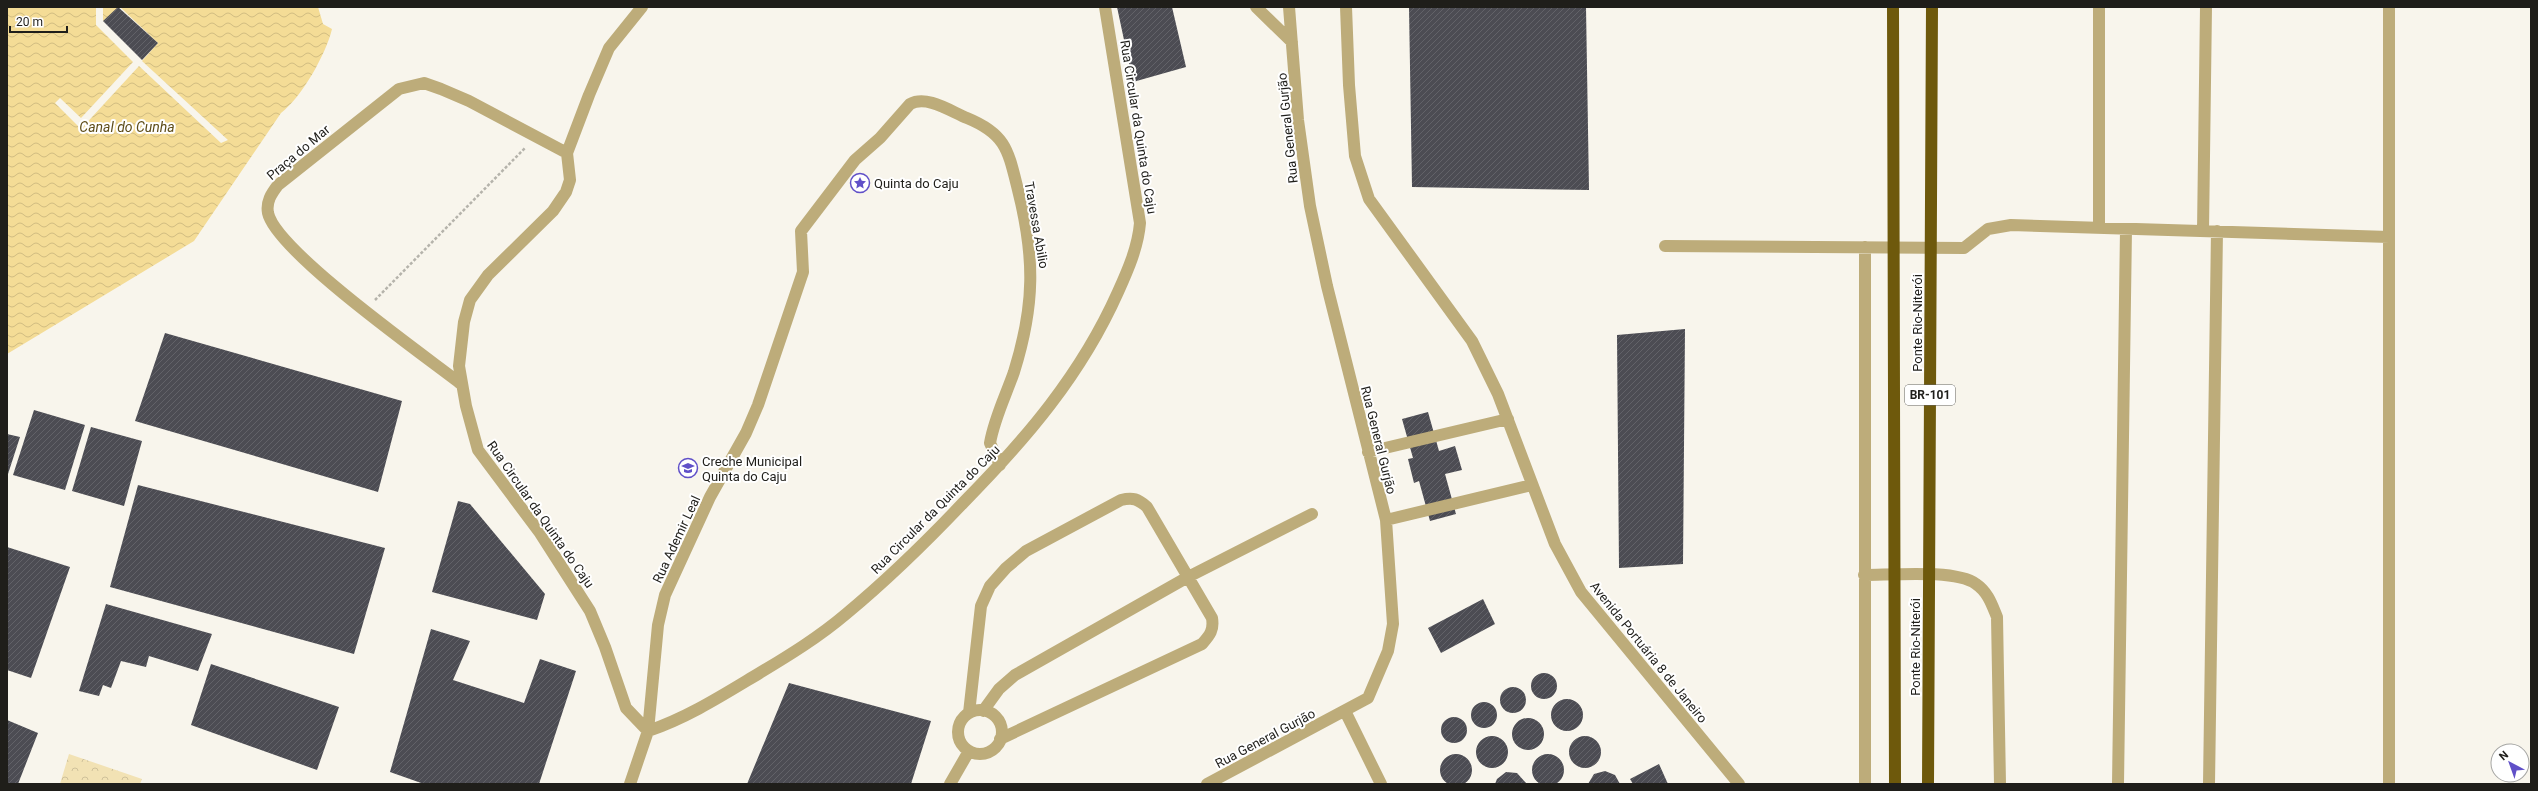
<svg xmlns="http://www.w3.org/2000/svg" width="2538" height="791" viewBox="0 0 2538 791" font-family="Roboto,sans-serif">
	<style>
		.forest { fill: url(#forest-crowns) }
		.water { fill: url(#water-waves) }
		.pier { fill: #f8f5ec }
		.building { fill: url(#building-hatch) }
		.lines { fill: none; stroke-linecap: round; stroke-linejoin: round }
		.path { stroke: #b5b3ab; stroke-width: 2.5; stroke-dasharray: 3 2; stroke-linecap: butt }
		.minor { stroke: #bdac7a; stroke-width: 12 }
		.highway { stroke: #6e590c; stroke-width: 12 }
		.labels { text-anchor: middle; stroke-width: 4; stroke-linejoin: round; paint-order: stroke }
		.shield { fill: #fff; stroke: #62625f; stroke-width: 1 }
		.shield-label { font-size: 12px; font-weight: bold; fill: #1f1e1a }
		.street-label { font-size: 13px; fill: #1f1e1a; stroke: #fff }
		.poi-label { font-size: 13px; fill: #1f1e1a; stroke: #fff; text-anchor: start }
		.water-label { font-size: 14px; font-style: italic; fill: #5d4c17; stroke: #fff }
	</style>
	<defs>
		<pattern id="forest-crowns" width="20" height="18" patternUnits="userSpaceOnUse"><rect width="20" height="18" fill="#f2e2b4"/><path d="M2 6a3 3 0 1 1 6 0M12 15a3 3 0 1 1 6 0" fill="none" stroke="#cfc19a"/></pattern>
		<pattern id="water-waves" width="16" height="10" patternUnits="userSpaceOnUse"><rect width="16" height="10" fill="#f4dc96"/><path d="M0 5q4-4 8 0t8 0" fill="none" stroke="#d1bc81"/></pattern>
		<pattern id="building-hatch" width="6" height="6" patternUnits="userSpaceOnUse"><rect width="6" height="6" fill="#4c4c53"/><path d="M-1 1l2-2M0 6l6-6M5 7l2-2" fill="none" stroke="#626268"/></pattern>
	</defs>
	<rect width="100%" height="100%" fill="#f8f5ec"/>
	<path class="forest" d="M69 754 142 779 140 784H60Z"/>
	<path class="water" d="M7 7H318L323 24 332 29C326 54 302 97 281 113L194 241 7 354Z"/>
	<path class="pier" d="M96 7H103V21L120 7 158 43 142 61 228 140 221 143 139 66 81 129 55 103 60 98 81 118 133 62 96 25Z"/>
	<path class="building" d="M118 7 158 43 142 60 103 21Z
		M1117 7H1172L1186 67 1133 82Z
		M1409 7H1586L1589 190 1412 187Z
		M1685 329 1683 564 1619 568 1617 335Z
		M165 333 402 401 378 492 135 421Z
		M34 410 85 425 65 490 13 475Z
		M1428 412 1439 451 1455 446 1462 470 1445 474 1456 514 1430 521 1419 481 1414 483 1408 459 1413 458 1402 419Z
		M91 427 142 441 124 506 72 491Z
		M7 434 20 437 8 474H7Z
		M138 485 385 548 354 654 110 587Z
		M458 501 470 504 545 594 537 620 432 592Z
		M7 547 70 567 31 678 7 670Z
		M1483 599 1495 624 1441 653 1428 628Z
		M106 604 212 634 198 671 149 656 146 667 121 661 111 688 103 685 99 696 79 691Z
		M431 629 470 641 453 680 524 703 540 659 576 671 539 784H424L390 772Z
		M211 664 339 707 317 770 191 725Z
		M1531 686a13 13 0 1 1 26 0a13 13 0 1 1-26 0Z
		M789 683 931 721 911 784H747Z
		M1500 700a13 13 0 1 1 26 0a13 13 0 1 1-26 0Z
		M1551 715a16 16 0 1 1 32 0a16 16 0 1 1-32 0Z
		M1471 715a13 13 0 1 1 26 0a13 13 0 1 1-26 0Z
		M1441 730a13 13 0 1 1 26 0a13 13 0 1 1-26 0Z
		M1512 734a16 16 0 1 1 32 0a16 16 0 1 1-32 0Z
		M7 720 38 733 18 784H7Z
		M1476 752a16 16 0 1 1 32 0a16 16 0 1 1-32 0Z
		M1569 752a16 16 0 1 1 32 0a16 16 0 1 1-32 0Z
		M1440 770a16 16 0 1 1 32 0a16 16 0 1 1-32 0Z
		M1532 770a16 16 0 1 1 32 0a16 16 0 1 1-32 0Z
		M1659 764 1668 784H1633L1630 779Z
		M1605 771 1615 775 1620 784H1588L1594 774Z
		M1506 772 1517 773 1527 784H1495L1497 779Z"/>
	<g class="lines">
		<path class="path" d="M375 300 525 148"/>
		<path class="minor" d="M642 7 609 48 589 95 567 153 570 180 566 192 553 211 488 275 470 300 464 322 459 366 466 406 478 450 540 533 590 611 605 647 626 708 648 731C687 718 723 695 758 674 788 656 819 637 846 614 887 580 926 542 963 503 1026 439 1081 375 1118 292 1128 270 1138 247 1140 223L1105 7
			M1256 7 1292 42
			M1346 7 1349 85 1355 156 1369 199 1472 341 1498 394 1555 544 1581 592 1739 784
			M2389 7V784
			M2099 228V7
			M2203 231 2206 7
			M1665 246 1964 248 1988 229 2011 225 2389 237
			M461 384C425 356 276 251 268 213 266 202 271 194 278 185L399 89 424 83 441 89 469 101 567 153
			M1368 452 1508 419
			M1386 520 1532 485
			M1864 575C1891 575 1956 569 1976 584 1988 592 1992 605 1997 617L2000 784
			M958 732a22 22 0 1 1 44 0a22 22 0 1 1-44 0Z
			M983 711 999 689 1015 675 1188 577 1312 514
			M1345 711 1381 784
			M969 713 981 606 990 586 1006 568 1026 551 1121 500C1133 497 1138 499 1147 507L1212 618C1214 630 1210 635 1202 644L1000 739
			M630 784 648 731 658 625 665 595 710 497 746 433 758 405 803 272 801 231 855 160 880 138 910 104C927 95 950 111 967 118 1006 134 1008 150 1018 190 1035 257 1035 305 1014 372 1006 395 994 419 990 443L1000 465
			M950 784 969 751
			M1207 784 1368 698 1388 651 1393 624 1386 520 1327 286 1310 206 1298 120 1289 7
			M1865 784V247
			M2118 784 2126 229
			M2209 784 2217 231"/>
		<path class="highway" d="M1893 7 1895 784
			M1928 784 1932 7"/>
	</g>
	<defs>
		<g id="sight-ring" transform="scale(1)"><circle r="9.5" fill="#fff" stroke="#6050c8" stroke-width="1.5"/><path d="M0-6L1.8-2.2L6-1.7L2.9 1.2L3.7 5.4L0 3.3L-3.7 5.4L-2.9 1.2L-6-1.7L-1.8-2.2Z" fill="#6050c8"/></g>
		<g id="school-ring" transform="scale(1)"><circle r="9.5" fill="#fff" stroke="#6050c8" stroke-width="1.5"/><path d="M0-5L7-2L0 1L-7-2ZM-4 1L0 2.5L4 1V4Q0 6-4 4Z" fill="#6050c8"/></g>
	</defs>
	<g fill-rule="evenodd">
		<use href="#sight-ring" x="860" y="183"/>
		<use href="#school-ring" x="688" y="468"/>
	</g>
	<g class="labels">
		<rect class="shield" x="1905" y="385" width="50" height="20" rx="3"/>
		<g class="shield-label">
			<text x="1930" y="399">BR-101</text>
		</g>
		<g class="street-label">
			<text transform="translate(1139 127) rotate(81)" y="5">Rua Circular da Quinta do Caju</text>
			<text transform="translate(1287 128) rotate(-96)" y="5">Rua General Gurjão</text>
			<text transform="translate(298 152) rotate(-40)" y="5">Praça do Mar</text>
			<text transform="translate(1037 225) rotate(80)" y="5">Travessa Abilio</text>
			<text transform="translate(1917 323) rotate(-90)" y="5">Ponte Rio-Niterói</text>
			<text transform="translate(1379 440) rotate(76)" y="5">Rua General Gurjão</text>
			<text transform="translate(935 509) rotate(-45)" y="5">Rua Circular da Quinta do Caju</text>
			<text transform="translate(541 514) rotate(55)" y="5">Rua Circular da Quinta do Caju</text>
			<text transform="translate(676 539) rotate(-65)" y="5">Rua Ademir Leal</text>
			<text transform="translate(1915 647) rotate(-90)" y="5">Ponte Rio-Niterói</text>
			<text transform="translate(1649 652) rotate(51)" y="5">Avenida Portuária 8 de Janeiro</text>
			<text transform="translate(1265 738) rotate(-28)" y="5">Rua General Gurjão</text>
		</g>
		<g class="poi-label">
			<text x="874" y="188">Quinta do Caju</text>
			<text x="702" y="466">Creche Municipal<tspan x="702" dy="15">Quinta do Caju</tspan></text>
		</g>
		<g class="water-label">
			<text x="127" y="132">Canal do Cunha</text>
		</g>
	</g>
	<rect width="2538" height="791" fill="none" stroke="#1f1e1a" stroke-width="16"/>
	<g transform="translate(2510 763) rotate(319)"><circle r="19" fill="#ffffff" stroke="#a5a5a3"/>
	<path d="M0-3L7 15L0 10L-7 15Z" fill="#6050c8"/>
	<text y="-6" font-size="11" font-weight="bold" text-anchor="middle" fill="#1f1e1a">N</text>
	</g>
	<path d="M10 26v6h57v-6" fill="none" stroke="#1f1e1a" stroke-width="2"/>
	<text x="16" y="26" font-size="12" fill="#1f1e1a" stroke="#ffffff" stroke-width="3" paint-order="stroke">20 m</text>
</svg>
